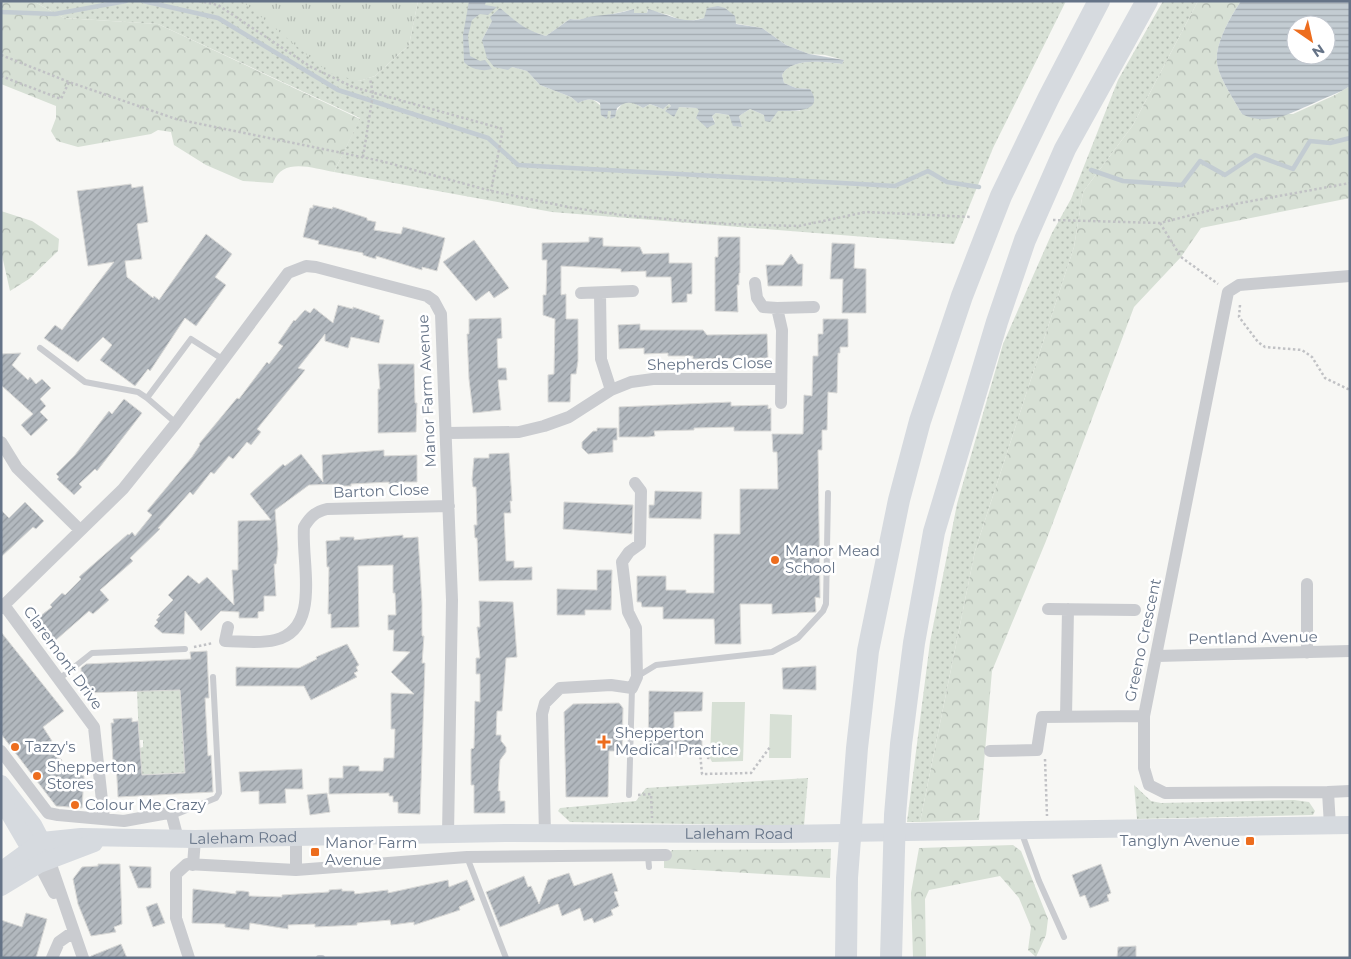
<svg xmlns="http://www.w3.org/2000/svg" width="1351" height="959" viewBox="0 0 1351 959" font-family="Montserrat,sans-serif">
	<style>
		.grass { fill: url(#grass-dots); fill-rule: evenodd }
		.forest { fill: url(#forest-crowns) }
		.park { fill: url(#park-tufts) }
		.pitch { fill: #d7e0d5 }
		.water { fill: url(#water-rules); fill-rule: evenodd }
		.lines { fill: none; stroke-linecap: round; stroke-linejoin: round }
		.stream { stroke: #c3ccd2; stroke-width: 4.5 }
		.building { fill: url(#building-hatch); stroke: #d9d9d7 }
		.path { stroke: #c1c2c5; stroke-width: 2.5; stroke-dasharray: 2.5 2.5; stroke-linecap: butt }
		.lane { stroke: #caccd0; stroke-width: 6 }
		.street { stroke: #caccd0; stroke-width: 12 }
		.secondary { stroke: #d6dadf; stroke-width: 18 }
		.highway { stroke: #d6dadf; stroke-width: 22 }
		.poi-dot { fill: #ed6d1e; stroke: #fff; stroke-width: 2 }
		.labels { text-anchor: middle; stroke-width: 5; stroke-linejoin: round; paint-order: stroke }
		.street-label { font-size: 15px; fill: #657387; stroke: #fff }
		.poi-label { font-size: 15px; fill: #657387; stroke: #fff; text-anchor: start }
	</style>
	<defs>
		<pattern id="grass-dots" width="8" height="8" patternUnits="userSpaceOnUse" patternTransform="scale(1.25)"><rect width="8" height="8" fill="#d7e0d5"/><path d="M2 2h.1M6 6h.1" fill="none" stroke="#b2bab2" stroke-width="1.8" stroke-linecap="round"/></pattern>
		<pattern id="forest-crowns" width="20" height="18" patternUnits="userSpaceOnUse" patternTransform="scale(1.25)"><rect width="20" height="18" fill="#d7e0d5"/><path d="M2 6a3 3 0 1 1 6 0M12 15a3 3 0 1 1 6 0" fill="none" stroke="#b2bab2"/></pattern>
		<pattern id="park-tufts" width="24" height="20" patternUnits="userSpaceOnUse" patternTransform="scale(1.25)"><rect width="24" height="20" fill="#d7e0d5"/><path d="M3 7l-1-3M5 7V3M7 7l1-3M15 17l-1-3M17 17v-4M19 17l1-3" fill="none" stroke="#b2bab2"/></pattern>
		<pattern id="water-rules" width="6" height="5" patternUnits="userSpaceOnUse" patternTransform="scale(1.25)"><rect width="6" height="5" fill="#c3ccd2"/><path d="M0 2.5h6" fill="none" stroke="#a2aab0"/></pattern>
		<pattern id="building-hatch" width="6" height="6" patternUnits="userSpaceOnUse" patternTransform="scale(1.25)"><rect width="6" height="6" fill="#b2b8be"/><path d="M-1 1l2-2M0 6l6-6M5 7l2-2" fill="none" stroke="#949aa0"/></pattern>
	</defs>
	<rect width="100%" height="100%" fill="#f7f7f4"/>
	<path class="grass" d="M33 1H242L359 81 375 76 409 45 418 1H1066L993 148 954 244 552 212 334 172 360 118 158 24 64 18ZM634 9V13H647V10L669 15 685 22 704 18 762 28 786 45 809 54 825 55 844 60 842 64C824 62 791 57 782 75L784 83 796 88 810 89 800 111H777L764 115 750 109 739 116 742 127 729 115 716 113 712 116 715 122 697 108 679 107 676 111H665L671 106 669 104 663 109 650 104 643 108 634 103H623L610 119 611 111C595 108 599 93 578 103L571 97 540 85 527 71 512 67 482 40 492 21 513 19C520 30 534 32 546 36L570 19C590 22 614 13 634 9Z
		M1163 1H1198L1133 125 1083 192 1074 247 975 551 920 822H907L930 642 957 504 1003 344 1052 233 1071 199 1118 80Z
		M184 688 181 697 184 756 191 772 137 775 140 748 143 747V740H139L137 690 165 691V689Z
		M808 778 804 826 570 822 558 811 560 808 636 801 646 788Z
		M1134 785 1151 801 1161 803 1294 800 1309 802 1315 811 1313 815 1137 819Z"/>
	<path class="forest" d="M1 1H33L64 18 158 24 360 119 334 172C312 168 282 157 273 183L243 181 206 165 174 145 171 132 158 130 151 134 78 147 57 141 51 131 56 118V106L1 84Z
		M1198 1H1241C1231 16 1215 43 1217 62 1218 77 1235 101 1242 114H1293L1335 95 1350 86V198L1201 228 1181 257 1134 307 1046 541 992 671 979 820 920 822 975 551 1074 247 1083 192 1133 125Z
		M1 211 32 221 59 239 58 251 29 279 10 291 1 251Z
		M1013 845 1021 851 1048 919 1046 935 1036 957 1028 950 1031 927 1019 898 1000 876 929 890 925 899 926 958H913L911 893 919 848Z
		M831 849 830 878 664 868V860L672 850Z"/>
	<path class="park" d="M242 1H418L409 45 375 76 359 81 329 73Z"/>
	<path class="pitch" d="M712 702H745L743 761 712 762 710 758Z
		M770 714 792 715 791 758H769Z"/>
	<path class="water" d="M469 1H486L485 5 497 7 488 15 480 14 472 20 468 36 470 56 480 61 485 60 492 69C483 72 470 69 464 62L463 35Z
		M1241 1H1350V86C1338 94 1326 97 1314 103 1291 113 1267 127 1242 114 1235 101 1218 77 1217 62 1215 43 1231 16 1241 1ZM1296 25H1326V55H1296Z
		M718 6 725 8 735 16 736 24 762 28 786 45 809 54 844 60 842 64C825 62 791 57 782 75L784 83 796 88 810 89C826 113 792 111 778 111L770 122 765 121 764 115 750 109 739 116 742 127 733 126 729 115 716 113 712 116 715 124 707 128 696 118 699 111 697 108 679 107 674 117 665 111 671 106 669 104 663 109 650 104 643 108C633 102 626 100 617 108L615 117 610 119 611 111H608L607 119 601 115 600 103C591 98 587 99 578 103L571 97 540 85 527 71 512 67 508 70 494 67 487 58 482 40 492 21 490 17 500 8C517 22 523 29 546 36L570 19C585 21 583 17 594 16 608 15 620 13 634 9V13H647L648 9C667 14 684 25 704 18L707 8Z"/>
	<g class="lines">
		<path class="stream" d="M143 1 218 18 338 90 488 138 518 165 895 186 928 171 947 182 979 187
			M1 12 55 14 126 1
			M1091 170 1123 181 1182 185 1200 161 1225 175 1255 155 1293 169 1310 141 1330 143 1350 138"/>
	</g>
	<path class="building" d="M131 184 132 188 143 186 148 222 137 224 142 259 125 261 127 277 153 298 154 296 159 300 206 234 232 254 215 277 226 285 196 326 185 318 150 371 148 369 135 386 100 360 112 345 103 337 78 362 44 338 55 325 62 330 114 262 88 266 77 191Z
		M313 205 332 209 333 207 367 218V220L376 222 374 230 401 234 403 227 445 238 437 271 422 267V270L376 256V259L369 257 363 255V253L318 244 319 241 303 237 310 208H313Z
		M589 237 603 238V246L640 247 643 254 669 253V263H692V294H687V302L672 303 671 277H646V271L621 272V269L561 266V295L566 294V319H578V361L576 374H571L570 402H548V375L554 374 555 319 543 315V295H546L547 260H542V243L589 242Z
		M718 237H740V273H739V285H737L738 312 715 311V257H718Z
		M474 240 509 288 494 298 489 291 476 301 443 262Z
		M832 243 855 244 854 268 866 269V313H842L843 279H830Z
		M791 254 798 264H803L802 286H768L766 265H783Z
		M338 305 353 309V307L380 316 379 319 384 320 379 343 351 337 348 348 325 341V334L298 368 305 370 257 429 261 432 251 445 247 442 233 459 229 456 214 474 211 472 193 495 190 492 158 528 160 529 130 558 133 561 100 590 109 600 93 614 89 611 49 646 31 623 52 607 50 605 62 593 65 595 81 579 79 577 128 534 129 535 132 532 135 536 152 515 147 511 192 457 200 445 199 444 237 398 239 399 267 362 269 364 283 346 278 343 294 320 295 321 305 310 310 313 314 308 333 323Z
		M501 318 502 338 497 339 498 368H506L507 380H498L501 410 473 413 469 379 467 334H469V319Z
		M823 319H848V347H840V353H838L837 393 828 392 827 430H822V450H818L820 598 815 597 816 612 772 614V604H740L741 644H715L714 619H663V607H642L641 602H637V576H666V590H686V593H714V534H740V489H778L777 452H773L772 434H803L804 395 812 396 813 356H818V334H823Z
		M640 324V330H703L707 335 767 334 768 358 693 359V356H668V353L644 354V348L619 349 618 325Z
		M21 353 12 365 28 380 30 377 36 384 42 379 51 388 40 399 46 406 40 412 48 420 31 436 21 425 33 414 1 385V354Z
		M378 364H414L415 403H417L416 432 378 433V389H380Z
		M124 399 142 413 97 471 95 469 79 484 82 487 74 495 57 479 59 477 56 474 75 455 109 411 112 414Z
		M731 402V406L768 405V409L771 408V431H734V427L694 428V430L654 431 655 436 648 437H619V407Z
		M597 428H617V440H613V452L588 454 582 448V442L593 431H597Z
		M384 450V456L417 455V482H402V484H389V482L351 484V486H339V484L309 485 275 510 278 549 276 564H274L276 596H264V611L258 612V618H239V612L221 611 201 631 185 611 184 634 162 633 154 626 158 622 156 620 160 616 158 615 173 600 168 595 188 575 199 584 207 577 234 605 232 570H238V521L271 520 250 494 283 464 285 466 301 454 323 482 322 455Z
		M509 453 512 501H510L511 513H504L506 561H514V568L532 567V580L479 581 477 538H475L474 525H477L476 487H473L472 480 474 458H489V454Z
		M655 491 702 492 701 519 649 518V505H654Z
		M25 502 44 521 36 529 33 527 1 557V510L9 518Z
		M564 502 633 505 632 534 563 529Z
		M403 535V538L418 537 422 603V636H424L422 663H425L420 814 398 813V802H393V796H389V793L329 794V778H343V766H359V771H383L384 758H394L395 729H391V693L414 694 391 672 410 652 393 651 394 630H388V615H396L395 593H393V565L358 566 359 627 331 628V614H328L329 567H327L326 541 340 540V537H354V540Z
		M597 570H612L611 610H585V615H557V589L597 590Z
		M479 601 513 602 517 657 506 658 502 711H497L496 735H501V741L506 747V752L500 760 498 791H500V801H505V813H474V785H471V749L474 748 475 701 480 702V674H476V658H480L477 627H480Z
		M1 632 64 711 43 727 52 741 44 749 62 760 59 766 84 776 82 808 56 806 1 734Z
		M347 644 359 665 356 667 358 671 354 673 357 677 311 700 304 686H236V667L299 668 317 659 316 657Z
		M207 651 209 698H205L208 756 211 755 213 792 118 797 116 761 113 762 111 723H114L113 719 132 718V722L138 721 142 775 185 773 180 690 82 693 81 668 86 664 191 659 190 652Z
		M816 666V690L783 689 782 668Z
		M649 691 703 692 702 711 674 712V741L702 737V749H648Z
		M619 703 623 708 622 751H609L608 797H566L564 712 573 704Z
		M302 769 303 789H285L286 803 259 804V791L241 792 239 772Z
		M327 793 330 812 310 815 307 795Z
		M98 864H120L122 924 114 927 116 932 91 936 78 904 73 879 82 867 98 866Z
		M1101 864 1111 893 1107 895 1109 901 1090 908 1085 895 1080 897 1072 875Z
		M129 866 151 867V888H138Z
		M569 873 574 886 612 873 618 891 614 892 619 906 611 910 613 915 594 923 592 918 584 921 580 908 562 916 558 904 500 927 486 892 524 876 528 887 531 886 539 904 548 880Z
		M448 880 449 887 467 880 475 900 459 907 460 910 414 925V922L391 925 390 920 357 923V925L315 927V924L288 925V929L250 923 249 930 225 927V924L192 923 193 889 236 894V891H243L249 892V896L282 897V895L329 892V890L342 889V891H354L355 894 388 890V893Z
		M157 903 165 923 153 927 146 907Z
		M26 913 47 919 36 958H1V920L22 927Z
		M121 944 127 958H91V956Z
		M1136 946V958H1117L1118 947Z"/>
	<g class="lines">
		<path class="path" d="M199 1 218 5 311 67 353 87 503 129 491 191
			M1 55 69 82 176 119 381 161 491 191 568 207 621 215 726 224 799 226 866 212 972 217
			M1 76 61 99 69 82
			M363 157 373 94 370 78
			M1053 220 1160 223 1235 204 1350 183
			M1160 223 1181 257 1218 284
			M1240 305 1239 317 1258 342 1265 347 1302 350 1312 357 1325 378 1350 390
			M194 647 213 643
			M700 752 702 774 751 773 770 747
			M648 753 708 752V758H710
			M1045 759 1047 816
			M638 795 651 794 652 818"/>
		<path class="lane" d="M40 348 85 382 138 392 147 398
			M176 423 147 398 191 339 224 360
			M638 676 656 665 772 652 798 638 823 611 826 604 828 493
			M59 679 92 653 185 649
			M629 795 632 688
			M172 816 216 798 219 793 213 677
			M1021 831 1039 881 1064 937
			M648 856 649 867
			M467 857 506 958
			M319 958H322"/>
		<path class="street" d="M755 283 757 298 763 307 777 308 782 330 781 403
			M581 293 633 291
			M600 293 601 359 611 390
			M777 308 814 307
			M447 433 519 432 544 426 569 417 611 390 631 382 653 379H781
			M1 442 17 468 80 530
			M1307 584V653
			M4 605 94 727 104 819
			M1 608 123 489 176 423 288 273 306 266 316 267 427 296 434 301 441 314 452 600 448 835
			M1048 609 1135 610
			M228 627 225 641C240 641 260 644 275 640 322 629 301 562 304 527 310 517 315 512 327 509L449 506
			M1157 656 1350 651
			M1066 717 1068 609
			M1 751 48 813 58 815 124 821 168 813 172 816 178 839
			M990 751 1037 750 1042 717 1144 716
			M1328 792 1350 791
			M1330 826 1328 792 1165 793 1149 785 1144 768V716L1228 292 1239 285 1350 276
			M545 834 542 714 545 703 560 688 611 685 632 688 637 677 636 628 628 612 622 562 629 552 640 544 641 491 635 483
			M49 859 83 958
			M39 864 54 893
			M193 865 195 839
			M296 870V838
			M52 958 59 942 73 932
			M189 958 176 918V874L187 864 296 870 467 857 666 855"/>
		<g class="secondary">
			<path d="M1 784 33 825 47 852"/>
			<path d="M4 804 35 857"/>
			<path id="s1" d="M1 871 42 841 81 837 195 839 505 833 780 834 1350 825"/>
			<path d="M1 887 39 864 94 843"/>
		</g>
		<path class="highway" d="M846 958 847 878 857 748 868 651 899 500 920 421 962 296 1001 196 1049 97 1099 1
			M891 958 895 815 901 744 914 643 934 532 997 322 1025 240 1065 149 1147 1"/>
	</g>
	<g class="poi-dot">
		<circle cx="775" cy="560" r="5"/>
		<path d="M601.5 734.5h5v5h5v5h-5v5h-5v-5h-5v-5h5z"/>
		<circle cx="15" cy="747" r="5"/>
		<circle cx="37" cy="776" r="5"/>
		<circle cx="75" cy="805" r="5"/>
		<rect x="1245" y="836" width="10" height="10" rx="2.5"/>
		<rect x="310" y="847" width="10" height="10" rx="2.5"/>
	</g>
	<g class="labels">
		<g class="street-label">
			<text transform="translate(710 364) rotate(-1)" y="5">Shepherds Close</text>
			<text transform="translate(427 391) rotate(-93)" y="5">Manor Farm Avenue</text>
			<text transform="translate(381 491) rotate(-2)" y="5">Barton Close</text>
			<text transform="translate(1253 638) rotate(-1)" y="5">Pentland Avenue</text>
			<text transform="translate(1143 640) rotate(-78)" y="5">Greeno Crescent</text>
			<text transform="translate(63 658) rotate(54)" y="5">Claremont Drive</text>
			<text dy="5" stroke="none"><textPath href="#s1" startOffset="748">Laleham Road</textPath></text>
			<text dy="5" stroke="none"><textPath href="#s1" startOffset="252">Laleham Road</textPath></text>
		</g>
		<g class="poi-label">
			<text x="785" y="556">Manor Mead<tspan x="785" dy="17">School</tspan></text>
			<text x="615" y="738">Shepperton<tspan x="615" dy="17">Medical Practice</tspan></text>
			<text x="25" y="752">Tazzy's</text>
			<text x="47" y="772">Shepperton<tspan x="47" dy="17">Stores</tspan></text>
			<text x="85" y="810">Colour Me Crazy</text>
			<text x="1240" y="846" text-anchor="end">Tanglyn Avenue</text>
			<text x="325" y="848">Manor Farm<tspan x="325" dy="17">Avenue</tspan></text>
		</g>
	</g>
	<rect width="1351" height="959" fill="none" stroke="#657387" stroke-width="5"/>
	<g transform="translate(1311 40) rotate(146)"><circle r="24" fill="#ffffff" stroke="#c1c7cf"/>
	<path d="M0-4L9 19L0 12L-9 19Z" fill="#ed6d1e"/>
	<text y="-8" font-size="14" font-weight="bold" text-anchor="middle" fill="#657387">N</text>
	</g>
</svg>
